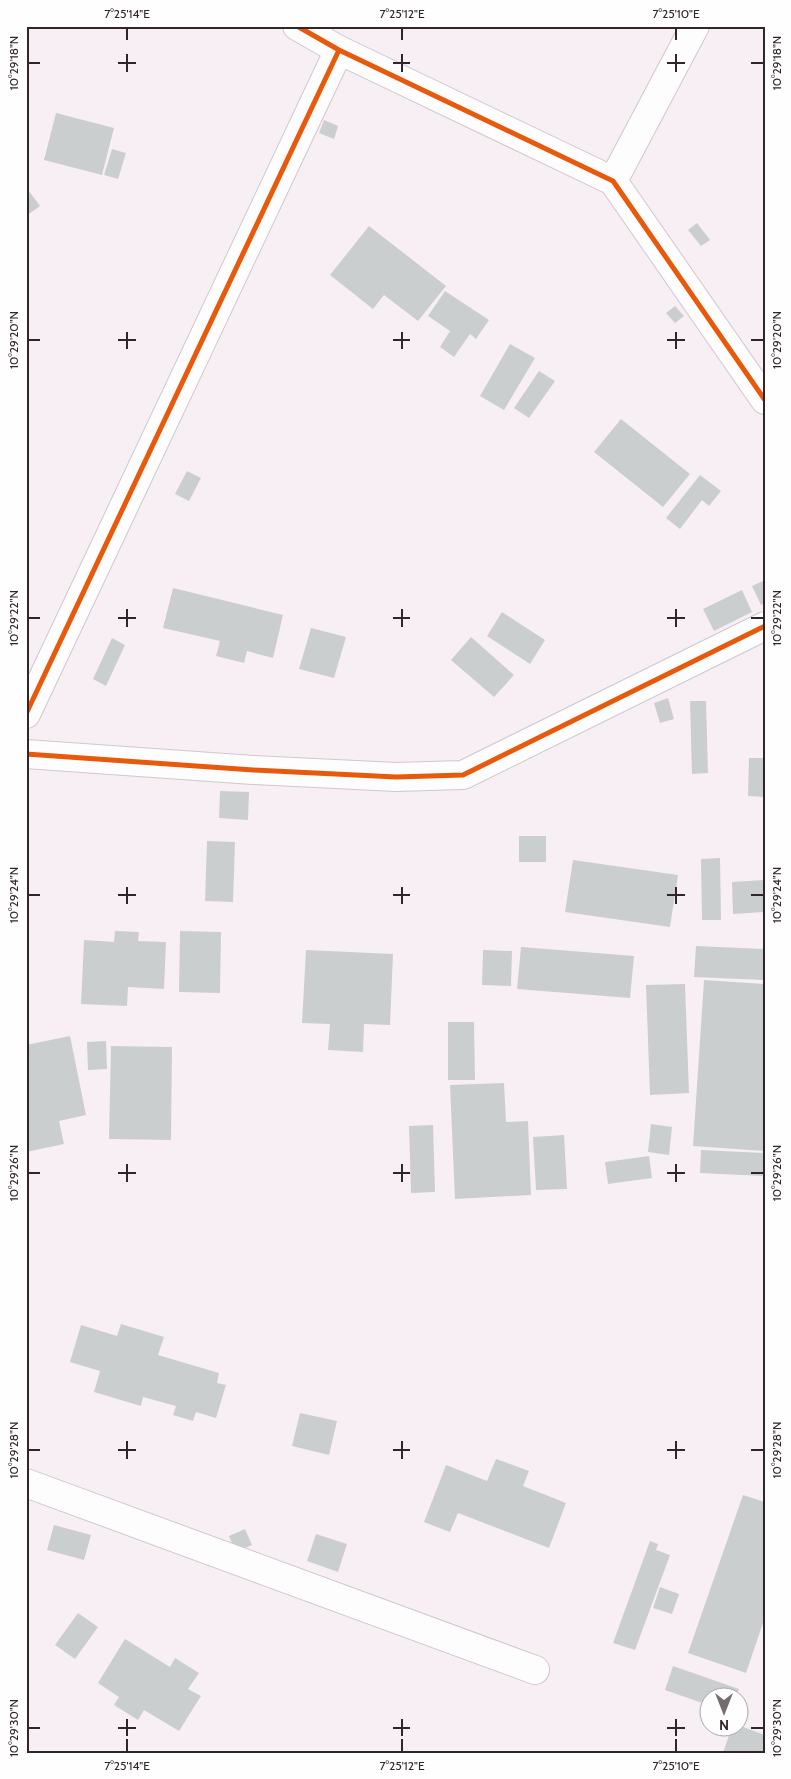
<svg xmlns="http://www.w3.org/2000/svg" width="791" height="1779" viewBox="0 0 791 1779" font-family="Cabin,sans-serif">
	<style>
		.building { fill: #cbcecf }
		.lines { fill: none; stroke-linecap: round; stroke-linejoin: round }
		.street-casing { stroke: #d0c7cc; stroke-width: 30 }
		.street { stroke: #fefdfd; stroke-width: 28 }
		.cycleway-casing { stroke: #fefefe; stroke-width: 8 }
		.cycleway { stroke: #e8590c; stroke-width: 5 }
		.ticks { fill: none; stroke: #2f252b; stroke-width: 2 }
		.neatline { fill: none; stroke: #2f252b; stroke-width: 2 }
		.ticks-label { font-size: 12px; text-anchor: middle; fill: #2f252b }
	</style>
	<rect width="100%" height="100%" fill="#f8eff4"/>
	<path class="building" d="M56 113 114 128 102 175 44 160Z
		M324 120 338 126 334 139 319 133Z
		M112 149 126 153 118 179 104 175Z
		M26 187 40 206 26 216Z
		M697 223 710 240 701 246 688 230Z
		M369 226 446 286 418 321 384 295 373 309 330 275Z
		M445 291 489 320 476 339 470 334 454 357 440 347 450 331 428 316Z
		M675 306 684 316 675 323 666 313Z
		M510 344 535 358 504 410 480 396Z
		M539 371 555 381 529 418 514 408Z
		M621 419 690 474 663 507 594 452Z
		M187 471 201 478 189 501 175 494Z
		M700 475 721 491 709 506 702 500 680 529 666 518Z
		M765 580V603L761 605 752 586Z
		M173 588 283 615 273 658 247 651 244 663 216 656 220 641 163 628Z
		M742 590 752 612 714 631 703 609Z
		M502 612 545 640 530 664 487 636Z
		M311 628 346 637 334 678 299 669Z
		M471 637 514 675 494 697 451 660Z
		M112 638 125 645 106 686 93 679Z
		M668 698 674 719 660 723 654 703Z
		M690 701H706L708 773 692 774Z
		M749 758H765V797L748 796Z
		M220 791 249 792 248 820 219 818Z
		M519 836H546V862H519Z
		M207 841 235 842 233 902 205 901Z
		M720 858 721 920H702L701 859Z
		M573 860 678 875 670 927 565 912Z
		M764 880 765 912 733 914 732 882Z
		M115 931 139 932 138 941 166 942 164 989 128 987 127 1006 81 1004 84 940 114 942Z
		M180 931 221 932 220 993 179 992Z
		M696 946 765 949V980L694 977Z
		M521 947 634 956 630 998 517 989Z
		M306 950 393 954 390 1025 364 1024 363 1052 328 1050 330 1024 302 1023Z
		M483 950 512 951 511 986 482 985Z
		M704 980 765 984V1151L693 1146Z
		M685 984 689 1093 650 1095 646 985Z
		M448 1022H474L475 1080H448Z
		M70 1036 86 1115 59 1121 64 1144 26 1152V1045Z
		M106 1041 107 1069 88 1070 87 1042Z
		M111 1046 172 1047 171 1140 109 1139Z
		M504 1083 506 1122 528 1121 531 1195 455 1199 450 1085Z
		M651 1124 672 1127 669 1155 648 1152Z
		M433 1125 435 1192 411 1193 409 1126Z
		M564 1135 567 1189 536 1190 533 1137Z
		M701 1150 765 1153V1176L700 1173Z
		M649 1156 652 1178 608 1184 605 1162Z
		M121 1324 164 1337 158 1355 219 1373 217 1383 226 1385 216 1418 196 1412 193 1421 173 1415 176 1406 143 1397 141 1406 94 1392 100 1371 70 1362 81 1325 117 1336Z
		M300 1413 337 1421 329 1455 292 1446Z
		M496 1459 529 1471 523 1486 566 1503 549 1548 458 1513 450 1532 424 1522 446 1465 487 1481Z
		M743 1495 765 1502V1617L746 1673 688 1653Z
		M54 1525 91 1535 84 1560 47 1550Z
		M245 1529 252 1545 236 1552 229 1536Z
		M316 1534 347 1544 338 1572 307 1561Z
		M650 1541 658 1544 656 1550 670 1555 635 1650 613 1643Z
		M660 1587 679 1594 672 1614 653 1608Z
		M78 1613 98 1627 75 1659 55 1645Z
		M125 1639 170 1667 175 1658 199 1673 188 1689 201 1696 179 1731 144 1710 138 1720 114 1705 119 1697 98 1683Z
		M673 1666 739 1689 736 1696H708V1705L665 1690Z
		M738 1725 765 1735V1753H723L732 1726H738Z"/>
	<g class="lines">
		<g class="street-casing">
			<path id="street" d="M297 26 339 50 613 181 765 400
				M613 181 695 26
				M26 714 339 50
				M26 754 253 770 396 777 463 775 765 626
				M26 1483 535 1670"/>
		</g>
		<use href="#street" class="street"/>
		<g class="cycleway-casing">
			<path id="cycleway" d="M297 26 339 50 613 181 765 400
				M26 714 339 50
				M26 754 253 770 396 777 463 775 765 626"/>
		</g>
		<use href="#cycleway" class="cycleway"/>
	</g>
	<path class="ticks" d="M127 28V40M402 28V40M676 28V40M127 54V72M402 54V72M676 54V72M28 63H40M118 63H136M393 63H410M667 63H685M751 63H764M127 332V349M402 332V349M676 332V349M28 340H40M118 340H136M393 340H410M667 340H685M751 340H764M127 609V627M402 609V627M676 609V627M28 618H40M118 618H136M393 618H410M667 618H685M751 618H764M127 887V904M402 887V904M676 887V904M28 895H40M118 895H136M393 895H410M667 895H685M751 895H764M127 1164V1182M402 1164V1182M676 1164V1182M28 1173H40M118 1173H136M393 1173H410M667 1173H685M751 1173H764M127 1441V1459M402 1441V1459M676 1441V1459M28 1450H40M118 1450H136M393 1450H410M667 1450H685M751 1450H764M127 1719V1736M402 1719V1736M676 1719V1736M28 1728H40M118 1728H136M393 1728H410M667 1728H685M751 1728H764M127 1739V1752M402 1739V1752M676 1739V1752"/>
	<rect width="791" height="1779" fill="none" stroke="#fefefe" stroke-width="55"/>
	<g transform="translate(724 1712) rotate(180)"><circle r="24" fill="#fefefe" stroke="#aba7aa"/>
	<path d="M0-4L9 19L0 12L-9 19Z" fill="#756c71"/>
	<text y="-8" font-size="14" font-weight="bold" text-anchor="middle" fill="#2f252b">N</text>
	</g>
	<rect x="28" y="28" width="736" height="1724" class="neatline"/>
	<g class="ticks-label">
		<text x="127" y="18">7°25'14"E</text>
		<text x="402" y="18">7°25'12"E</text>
		<text x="676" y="18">7°25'10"E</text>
		<text transform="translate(777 63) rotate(-90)" y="4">10°29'18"N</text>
		<text transform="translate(14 63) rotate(-90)" y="4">10°29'18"N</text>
		<text transform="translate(777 340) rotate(-90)" y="4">10°29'20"N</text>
		<text transform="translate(14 340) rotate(-90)" y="4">10°29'20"N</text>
		<text transform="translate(777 618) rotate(-90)" y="4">10°29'22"N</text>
		<text transform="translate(14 618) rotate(-90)" y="4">10°29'22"N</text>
		<text transform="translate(14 895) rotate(-90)" y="4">10°29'24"N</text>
		<text transform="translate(777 895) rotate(-90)" y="4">10°29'24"N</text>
		<text transform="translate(14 1173) rotate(-90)" y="4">10°29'26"N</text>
		<text transform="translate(777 1173) rotate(-90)" y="4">10°29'26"N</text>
		<text transform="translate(14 1450) rotate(-90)" y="4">10°29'28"N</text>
		<text transform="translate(777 1450) rotate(-90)" y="4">10°29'28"N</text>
		<text transform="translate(14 1728) rotate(-90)" y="4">10°29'30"N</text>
		<text transform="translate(777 1728) rotate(-90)" y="4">10°29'30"N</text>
		<text x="127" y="1770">7°25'14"E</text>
		<text x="402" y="1770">7°25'12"E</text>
		<text x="676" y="1770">7°25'10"E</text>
	</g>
</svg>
